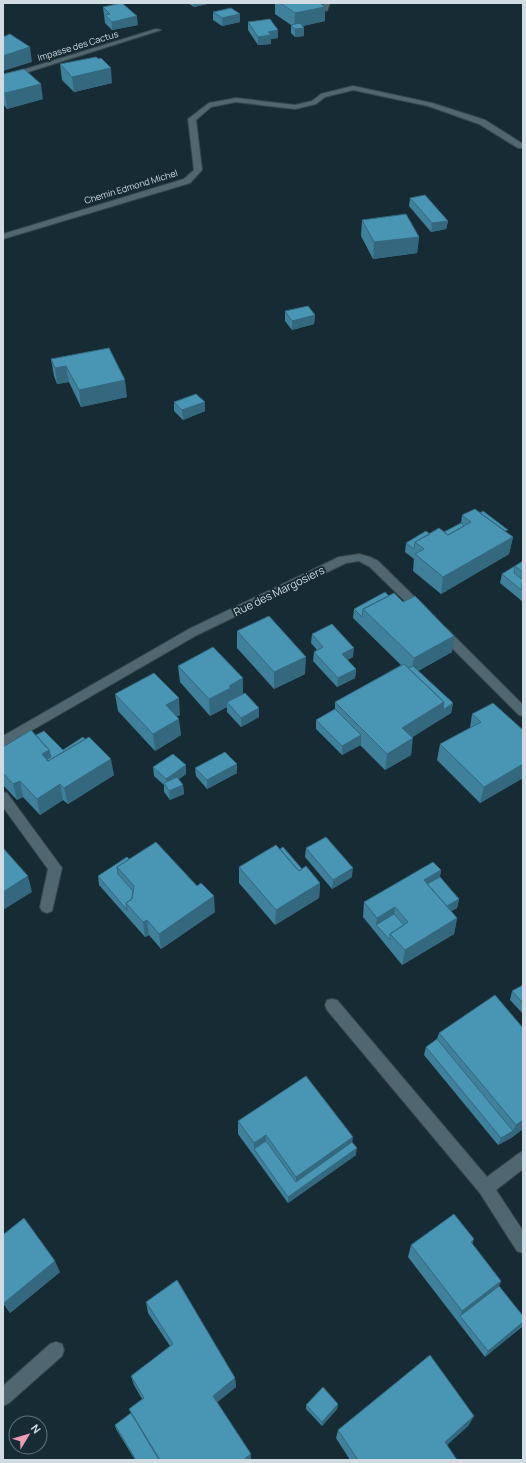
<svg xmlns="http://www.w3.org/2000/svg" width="526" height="1463" viewBox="0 0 526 1463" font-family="Manrope,sans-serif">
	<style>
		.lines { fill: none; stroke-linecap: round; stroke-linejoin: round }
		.lane-casing { stroke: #38474e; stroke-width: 2 }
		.street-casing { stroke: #38474e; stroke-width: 2 }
		.lane { fill: #506670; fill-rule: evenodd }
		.street { fill: #506670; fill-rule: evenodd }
		.wall { fill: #3f809b }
		.shaded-wall { fill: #33687e }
		.building { fill: #4995b4; stroke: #33687e }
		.labels { text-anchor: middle; stroke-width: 4; stroke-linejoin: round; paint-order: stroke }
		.far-street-label { font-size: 9px; fill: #d0dce1; stroke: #172b34 }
		.street-label { font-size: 11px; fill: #d0dce1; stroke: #172b34 }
	</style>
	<rect width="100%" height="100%" fill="#172b34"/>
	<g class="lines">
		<g class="lane-casing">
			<path id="lane" d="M353 86 432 103 485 120 523 144V148H518L479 124 428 106 353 90 325 97 316 104 295 109 236 102 211 107 196 120 202 170 190 183 3 239V234L184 179 194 170 188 119 209 103 236 98 295 105 312 101 321 94Z"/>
		</g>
		<g class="street-casing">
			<path id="street" d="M324 3H330L327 11 322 10Z
				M156 29 161 30 3 80V76Z
				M359 554 370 557 378 561 425 607 427 610 425 613H417L370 567 359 561 346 563 197 635 3 747V736L189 629 339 557Z
				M442 627 446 628 523 705V716L519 715 438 634 436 631 438 628Z
				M3 792 7 793 62 868 52 911 47 913 42 911 40 907 48 869 3 807Z
				M332 999 337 1000 487 1177 518 1154 523 1151V1169L496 1190 523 1231V1253L517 1251 480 1193 327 1010 325 1005 327 1000Z
				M56 1342 62 1344 64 1350 62 1356 9 1403 3 1406V1386L50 1344Z"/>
		</g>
		<use href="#lane" class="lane"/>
		<use href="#street" class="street"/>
	</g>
	<path class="wall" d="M188 3H211L194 7Z
		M275 3H320L325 21 303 26 304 28V36L295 37 291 33V25L275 14Z
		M103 7 138 25 112 30 105 23Z
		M213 12 240 22 222 26 213 20Z
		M248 22 278 38 271 39V44L258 45 248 30Z
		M60 64 112 83 74 92 62 80Z
		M3 74 43 99 7 109 3 104Z
		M410 198 448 221 446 229 431 232 409 206Z
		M362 220 419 237 417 253 373 259 361 236Z
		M285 311 315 315 314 324 292 330 285 321Z
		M109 348 127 397 81 407 69 382 57 384 54 376 51 359Z
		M174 402 205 411 183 420 174 411Z
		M462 515 507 533 513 537 509 554 441 594 413 571 414 559 405 552 406 543 430 534 444 532 461 523Z
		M523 561V602L500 583 502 574Z
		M389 596 452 652 418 671 453 703 451 713 412 737 411 755 385 770 360 745 342 755 316 729V720L335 709V702L401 665 353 618 354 609Z
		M237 631 305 674 274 689 237 648Z
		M312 634 353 657 347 660 356 669 355 678 337 687 313 661 314 652 317 650 311 643Z
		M178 666 243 678V694L259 708V717L241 727 227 712V707L210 716 180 682Z
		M115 694 180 715 177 716 181 735 155 751 118 711Z
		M472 714 523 730V778L480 803 437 760 440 744 470 728Z
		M36 735 63 750 114 775 68 804 63 800 40 815 23 797 17 800 3 785V747Z
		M186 765V774L179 779 183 785 184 794 170 800 164 792V785L154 776 153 767Z
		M195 768 237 773 207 789 196 776Z
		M306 848 352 877 332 889 305 857Z
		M280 849 302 869 320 883 319 898 275 925 239 883V867Z
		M129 859 215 912 161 949 149 935 145 937 99 885 98 876Z
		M441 870 440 877 459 899 457 908 451 911 457 918 454 934 402 965 363 917 364 902Z
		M523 985V1014L510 1000 512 991Z
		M439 1033 523 1129 511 1138 498 1145 424 1055 426 1047 437 1039Z
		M238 1121 352 1142 356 1155 288 1203 238 1134Z
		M3 1232 4 1234 60 1272 10 1313 3 1303Z
		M474 1239 472 1244 501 1281 499 1286 523 1326 485 1357 408 1257 411 1245Z
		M146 1302 235 1378 236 1387 217 1402 251 1460H135L116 1429 115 1425 131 1413 129 1409 142 1399 134 1385 131 1376 170 1346 148 1313Z
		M338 1404 337 1409 322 1426 306 1409V1405Z
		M469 1425 447 1445 457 1460H350L336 1438 338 1430Z"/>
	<path class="shaded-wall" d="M193 3H211L194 7Z
		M325 7V21L294 28 295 13Z
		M240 14V22L222 26V18Z
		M137 16 138 25 112 30V22Z
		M304 28V36L295 37V29Z
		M278 30V38L271 39V44L258 45V37L268 32Z
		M30 47 32 62 3 71V56Z
		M111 68 112 83 74 92 72 77Z
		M41 84 43 99 7 109 5 93Z
		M448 221 446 229 431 232 432 223Z
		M419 237 417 253 373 259 374 242Z
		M315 315 314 324 292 330V321Z
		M66 366 69 382 57 384 55 368Z
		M125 380 127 397 81 407 79 390Z
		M205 402V411L183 420 182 410Z
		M513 537 509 554 441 594 443 577Z
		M454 636 452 652 411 675 414 658Z
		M354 648 353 657 341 663 342 654Z
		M306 657 305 674 274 689V672Z
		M356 669 355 678 337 687 338 678Z
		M243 678V695L227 702V707L210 716 209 699 229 686Z
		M179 698 180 715 167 722 166 705Z
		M444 702 453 703 451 713 400 745 402 728Z
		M259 708V717L241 727V718Z
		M179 719 181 735 155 751 153 734Z
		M361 735V745L342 755V746Z
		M413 738 411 755 385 770 387 754Z
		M49 750 52 766 42 754Z
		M111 759 114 775 68 804 64 788Z
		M237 764V773L207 789V780Z
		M523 764V778L480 803 484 787Z
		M186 765V774L167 788 166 779Z
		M20 781 23 797 17 800 13 784Z
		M60 784 63 800 40 815 37 799Z
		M183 785 184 794 170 800 169 791Z
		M353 868 352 877 332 889 333 880Z
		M441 870 438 886 427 892 424 880Z
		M28 876 32 892 3 910V892Z
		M320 883 319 898 275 925 276 910Z
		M214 896 215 912 161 949 159 934Z
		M459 899 457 908 440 918 442 909Z
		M395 907 393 923 376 925 377 918Z
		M457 918 454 934 402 965 405 950Z
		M147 920 149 935 145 937 143 922Z
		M523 1120V1129L511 1138 498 1145 501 1138 513 1131 516 1125Z
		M266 1135V1148L254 1149V1143Z
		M353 1137 351 1150 296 1189V1177Z
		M357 1148 356 1155 288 1203V1197Z
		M55 1261 60 1272 10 1313 4 1303Z
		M501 1281 496 1292 460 1316 462 1311Z
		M523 1322V1325L485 1357 488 1351Z
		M235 1378 236 1387 214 1405 213 1396Z
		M338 1404 337 1409 322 1426V1422Z
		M474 1416 469 1425 441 1450 445 1442Z
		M251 1454V1460H243Z"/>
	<path class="building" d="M122 3 137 16 112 22 105 15 110 14 103 7Z
		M280 3H320L325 7 295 13Z
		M231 8 240 14 222 18 213 12Z
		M270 19 278 30 268 32 271 35 258 37 248 22Z
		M300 23 304 28 295 29 291 25Z
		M10 34 30 47 3 56V37Z
		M96 57 99 59 101 58 111 68 72 77 60 64Z
		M24 69 41 84 5 93 3 91V74Z
		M425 195 448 221 432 223 410 198Z
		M406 214 419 237 374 242 362 220Z
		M308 306 315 315 292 321 285 311Z
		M109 348 125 380 79 390 66 366 55 368 51 359Z
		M196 394 205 402 182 410 174 402Z
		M475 509 513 537 443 577 415 554 424 549 415 542 439 528 448 535 471 522 462 515Z
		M483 511 508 530 505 531 480 513Z
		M461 523 464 526 448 535 444 532Z
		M426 531 430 534 415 542 414 549 406 543Z
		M523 561V572L515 566Z
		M515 566 514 573 523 580 521 590 502 574Z
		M385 592 389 596 363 609 362 617 354 609Z
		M394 593 403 602 415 596 454 636 414 658 363 609Z
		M269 616 306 657 274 672 237 631Z
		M332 624 354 648 342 654 356 669 338 678 314 652 323 647 312 634Z
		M213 647 243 678 229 686 231 688 209 699 178 666Z
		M404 664 444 702 402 728 413 738 387 754 335 702Z
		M413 666 453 703 443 710 444 702 408 668Z
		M154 673 179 698 166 705 179 719 153 734 115 694Z
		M245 693 259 708 241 718 227 702Z
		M493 703 523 730V764L484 787 440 744 481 722 472 714Z
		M335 709 361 735 342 746 316 720Z
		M31 730 49 750 42 754 48 761 89 737 111 759 64 788 60 784 37 799 20 781 13 784 3 773V747Z
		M44 731 63 750 83 737 85 739 48 761 46 760 51 757 49 750 36 735Z
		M225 752 237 764 207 780 195 768Z
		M173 754 186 765 166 779 153 767Z
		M177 777 183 785 169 791 164 783Z
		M326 837 353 868 333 880 306 848Z
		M156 842 197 886 201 883 214 896 159 934 147 920 143 922 126 903 132 899 134 886 117 867Z
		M276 845 299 871 306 866 320 883 276 910 239 867Z
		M283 847 302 869 299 871 280 849Z
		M3 848 28 876 3 892Z
		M127 857 129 859 117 867 118 874 133 891 132 899 126 903 127 910 98 876Z
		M433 862 441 870 424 880 457 918 405 950 390 934 408 922 395 907 377 918 364 902Z
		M440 877 459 899 447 906 427 884Z
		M394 914 404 925 390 934V940L376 925Z
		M523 985V1003L512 991Z
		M495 995 523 1028V1120L516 1125 439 1033Z
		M437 1039 513 1131 501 1138 426 1047Z
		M306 1076 353 1137 296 1177 266 1135 254 1143 238 1121Z
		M266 1141 296 1182 352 1142 357 1148 288 1197 254 1149Z
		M454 1214 474 1239 471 1242 501 1281 462 1311 411 1245Z
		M24 1218 55 1261 4 1303 3 1301V1232L4 1234Z
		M177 1280 235 1378 213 1396 251 1454 243 1460H160L129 1409 144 1398 131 1376 173 1344 146 1302Z
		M499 1286 523 1316V1322L488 1351 460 1316Z
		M430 1355 474 1416 445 1442 457 1460H358L338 1430Z
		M323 1387 338 1404 322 1422 306 1405Z
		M131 1413 159 1460H136L115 1425Z"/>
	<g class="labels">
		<g class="far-street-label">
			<text transform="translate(78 46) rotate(-17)" y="3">Impasse des Cactus</text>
			<text transform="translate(131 187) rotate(-17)" y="3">Chemin Edmond Michel</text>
		</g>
		<g class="street-label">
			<text transform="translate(279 591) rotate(-26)" y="4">Rue des Margosiers</text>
		</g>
	</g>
	<rect width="526" height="1463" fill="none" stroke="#d0dce1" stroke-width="8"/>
	<g transform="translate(28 1435) rotate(52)"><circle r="19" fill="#172b34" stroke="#617279"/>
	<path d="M0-3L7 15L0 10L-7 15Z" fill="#f09ab4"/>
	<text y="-6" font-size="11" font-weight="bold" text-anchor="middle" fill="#d0dce1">N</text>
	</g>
</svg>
